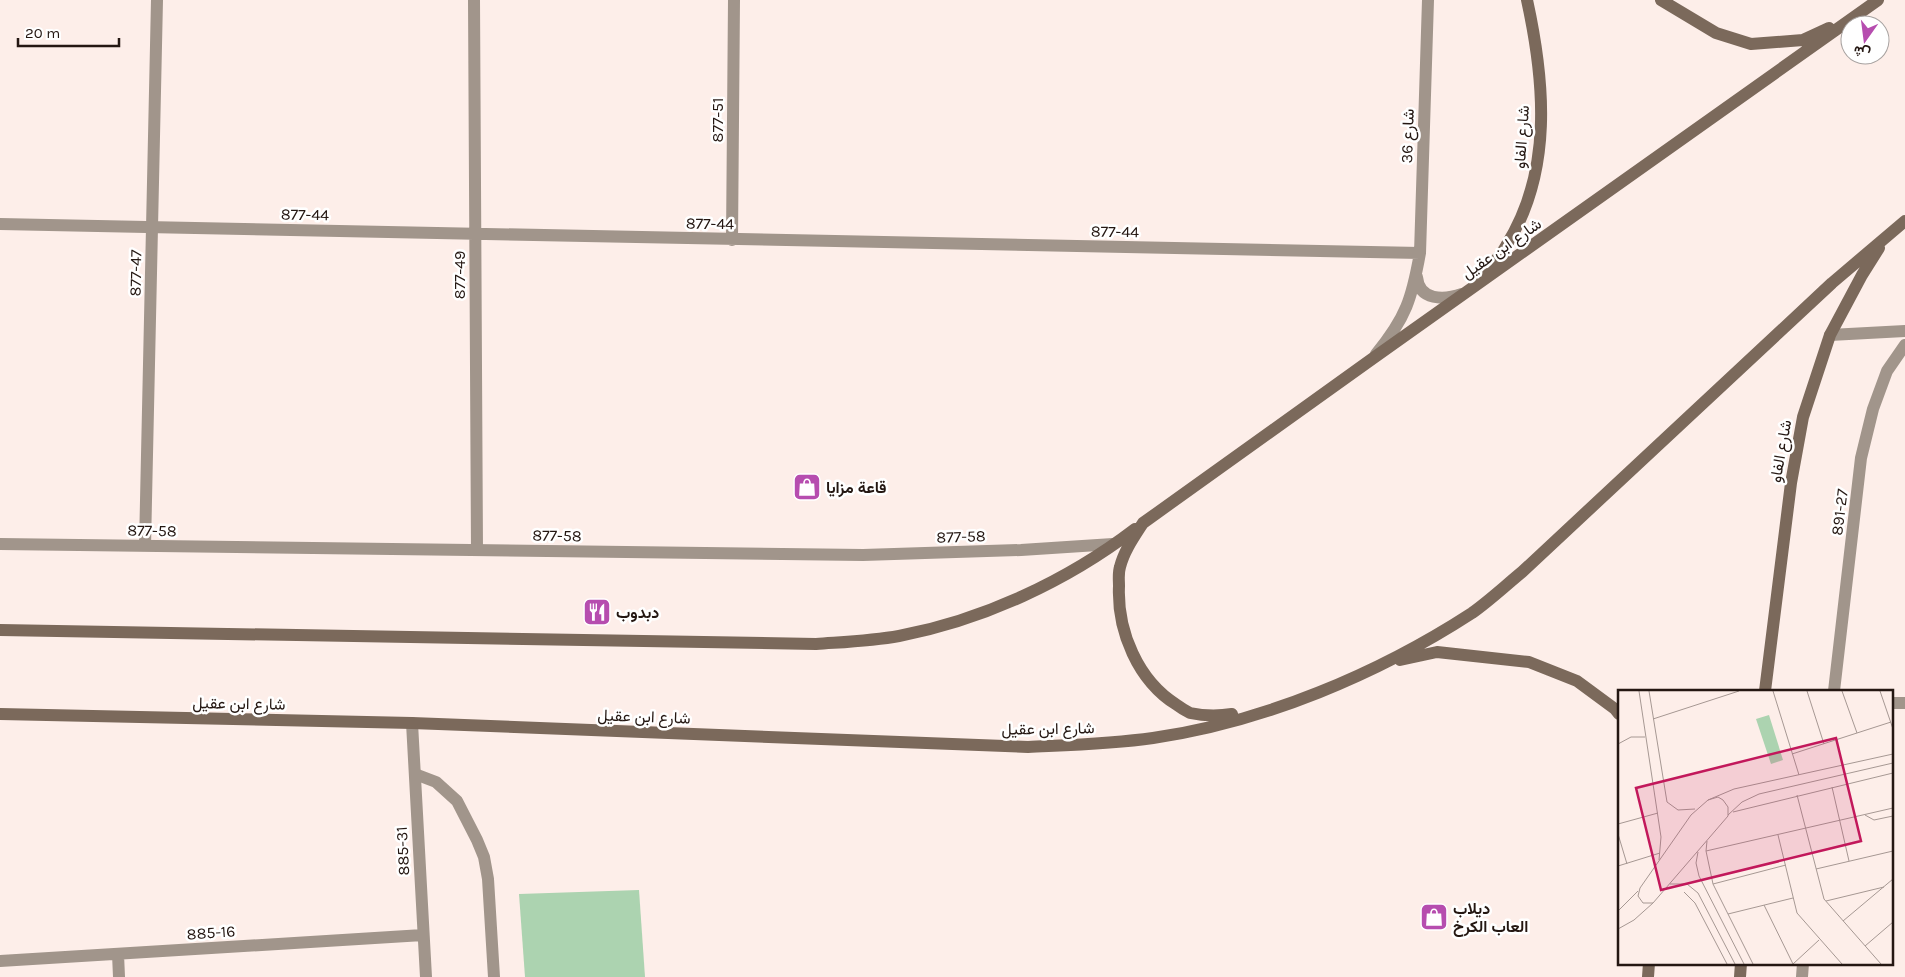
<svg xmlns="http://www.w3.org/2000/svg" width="1905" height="977" viewBox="0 0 1905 977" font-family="Karla,Vazirmatn,sans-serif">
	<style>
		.green { fill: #acd3b0 }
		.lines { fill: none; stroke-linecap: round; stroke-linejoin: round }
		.service { stroke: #a1958b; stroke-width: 12 }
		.minor { stroke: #a1958b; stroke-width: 12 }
		.secondary { stroke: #7b695b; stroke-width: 12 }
		.labels { text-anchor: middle; stroke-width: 5; stroke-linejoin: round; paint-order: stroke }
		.street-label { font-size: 16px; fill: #241712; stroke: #fff }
		.poi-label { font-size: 16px; font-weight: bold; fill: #241712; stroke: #fff; text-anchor: start }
		.inset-road { fill: none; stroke: #a69893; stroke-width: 1 }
		.view { fill: #c2185b; fill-opacity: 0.15; stroke: #c2185b; stroke-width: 2.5 }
		.inset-edge { fill: none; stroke: #241712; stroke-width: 2.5 }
	</style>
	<rect width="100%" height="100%" fill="#fdeee9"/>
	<path class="green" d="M639 890 645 977H525L519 894Z"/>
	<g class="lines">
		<path class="service" d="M1834 691 1861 458 1873 409 1887 371 1905 345
			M415 774 436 782 457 801 477 840 484 857 488 879 494 977
			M1802 977 1803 963"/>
		<path class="minor" d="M474 0 477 550
			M0 224 1420 253
			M732 240 734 0
			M1417 277C1419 301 1444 300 1462 294
			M1830 335 1905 331
			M1376 354C1406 318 1412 298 1420 253L1428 0
			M0 544 863 555 1021 550 1113 544
			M145 546 157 0
			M1891 703H1905
			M412 723 426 977
			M118 954 119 977
			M0 961 423 935"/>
		<path class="secondary" d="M1661 0 1716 33 1751 44 1803 40 1829 28
			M1482 276C1490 266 1500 257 1506 246 1553 172 1545 82 1527 0
			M0 630 816 644C843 642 872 641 899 636 983 620 1067 581 1135 529
			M1400 660 1437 652 1529 662 1577 681 1615 709 1619 714
			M1765 691 1791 483 1803 417 1830 335 1862 275 1879 248
			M0 714 412 723 1028 747C1070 745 1111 744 1153 738 1264 722 1378 674 1472 613 1489 601 1505 586 1522 572L1832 283 1905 221
			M1232 714C1219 716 1204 716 1190 713 1186 711 1181 708 1177 705 1138 681 1117 631 1119 586 1119 580 1118 573 1120 567 1124 551 1134 537 1143 523L1372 359 1878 0
			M1648 977 1649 963
			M1740 977 1741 963"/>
	</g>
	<defs>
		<g id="shop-square" transform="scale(1.4375)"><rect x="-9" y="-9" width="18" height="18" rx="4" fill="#b64daf" stroke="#fff"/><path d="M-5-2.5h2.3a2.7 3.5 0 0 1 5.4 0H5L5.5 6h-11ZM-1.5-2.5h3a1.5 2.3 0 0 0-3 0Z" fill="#fff"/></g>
		<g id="restaurant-square" transform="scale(1.4375)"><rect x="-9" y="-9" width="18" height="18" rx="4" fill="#b64daf" stroke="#fff"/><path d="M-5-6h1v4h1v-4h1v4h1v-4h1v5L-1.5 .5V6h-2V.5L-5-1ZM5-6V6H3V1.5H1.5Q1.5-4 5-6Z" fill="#fff"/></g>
	</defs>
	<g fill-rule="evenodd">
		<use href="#shop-square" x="807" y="487"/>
		<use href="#restaurant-square" x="597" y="612"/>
		<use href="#shop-square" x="1434" y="917"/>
	</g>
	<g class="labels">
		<g class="street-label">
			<text transform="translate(717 120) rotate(-90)" y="6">877-51</text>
			<text transform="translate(1407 136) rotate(-88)" y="6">شارع 36</text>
			<text transform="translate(1521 137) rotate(-86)" y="6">شارع الفاو</text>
			<text transform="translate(305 214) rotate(1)" y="6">877-44</text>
			<text transform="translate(710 223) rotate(1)" y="6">877-44</text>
			<text transform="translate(1115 231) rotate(1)" y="6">877-44</text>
			<text transform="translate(1501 248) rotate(-35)" y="6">شارع ابن عقيل</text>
			<text transform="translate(135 273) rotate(-89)" y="6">877-47</text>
			<text transform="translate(459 275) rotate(-90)" y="6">877-49</text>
			<text transform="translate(1780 451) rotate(-80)" y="6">شارع الفاو</text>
			<text transform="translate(1839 512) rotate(-83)" y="6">891-27</text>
			<text transform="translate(152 530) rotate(1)" y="6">877-58</text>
			<text transform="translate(557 535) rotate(1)" y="6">877-58</text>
			<text transform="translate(961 536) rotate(-2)" y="6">877-58</text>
			<text transform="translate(239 703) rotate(1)" y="6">شارع ابن عقيل</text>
			<text transform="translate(644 716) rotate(2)" y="6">شارع ابن عقيل</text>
			<text transform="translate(1048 728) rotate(-1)" y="6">شارع ابن عقيل</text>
			<text transform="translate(402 851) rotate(-93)" y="6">885-31</text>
			<text transform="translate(211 932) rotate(-4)" y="6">885-16</text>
		</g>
		<g class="poi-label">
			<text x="826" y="493">قاعة مزايا</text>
			<text x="616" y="618">دبدوب</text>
			<text x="1453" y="914">ديلاب<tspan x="1453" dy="18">العاب الكرخ</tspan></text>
		</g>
	</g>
	<g transform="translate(1618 690)">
		<rect width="275" height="275" fill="#fdeee9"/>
		<path d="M151 25 165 70 153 74 138 29Z" fill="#acd3b0"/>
		<path class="inset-road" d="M21 1 43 147 41 170M31 1 49 112 60 120 77 119M155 1 181 85M189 1 206 54M224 1 239 43M262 1 275 39M35 29 121 1M0 54 13 47H27M174 64 273 32M214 97 231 171M179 105 206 209 263 274M90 110 100 107 105 110 110 117V126L35 213H25L20 206 22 198 73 125 90 110 116 99 275 64M115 122 275 83M110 125 124 112 141 104 275 73M247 125 256 130 275 126M0 134 40 123M0 144 9 174M160 145 179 223 224 274M89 151 88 161 95 194 135 274M88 161 275 118M80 162 78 173 81 186 126 274M0 176 42 163M198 179 275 161M52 194H69L80 203 117 274M95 194 168 175M66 202 77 213 109 274M208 211 266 197M146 215 175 274M0 221 20 201M110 224 175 208M225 231 275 189M0 239 16 230 35 213M247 256 275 232M175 274 201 250"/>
		<path class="view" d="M218 48 243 151 43 200 18 98Z"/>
		<rect width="275" height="275" class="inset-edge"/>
	</g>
	<g transform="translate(1865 40) rotate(194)"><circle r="24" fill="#ffffff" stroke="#a7a2a0"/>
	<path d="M0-4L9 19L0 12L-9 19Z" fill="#b64daf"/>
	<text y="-8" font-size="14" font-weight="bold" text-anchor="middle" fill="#241712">ش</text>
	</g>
	<path d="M18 38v8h101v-8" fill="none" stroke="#241712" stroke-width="2.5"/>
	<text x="25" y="38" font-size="15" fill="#241712" stroke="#ffffff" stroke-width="4" paint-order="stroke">20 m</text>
</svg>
